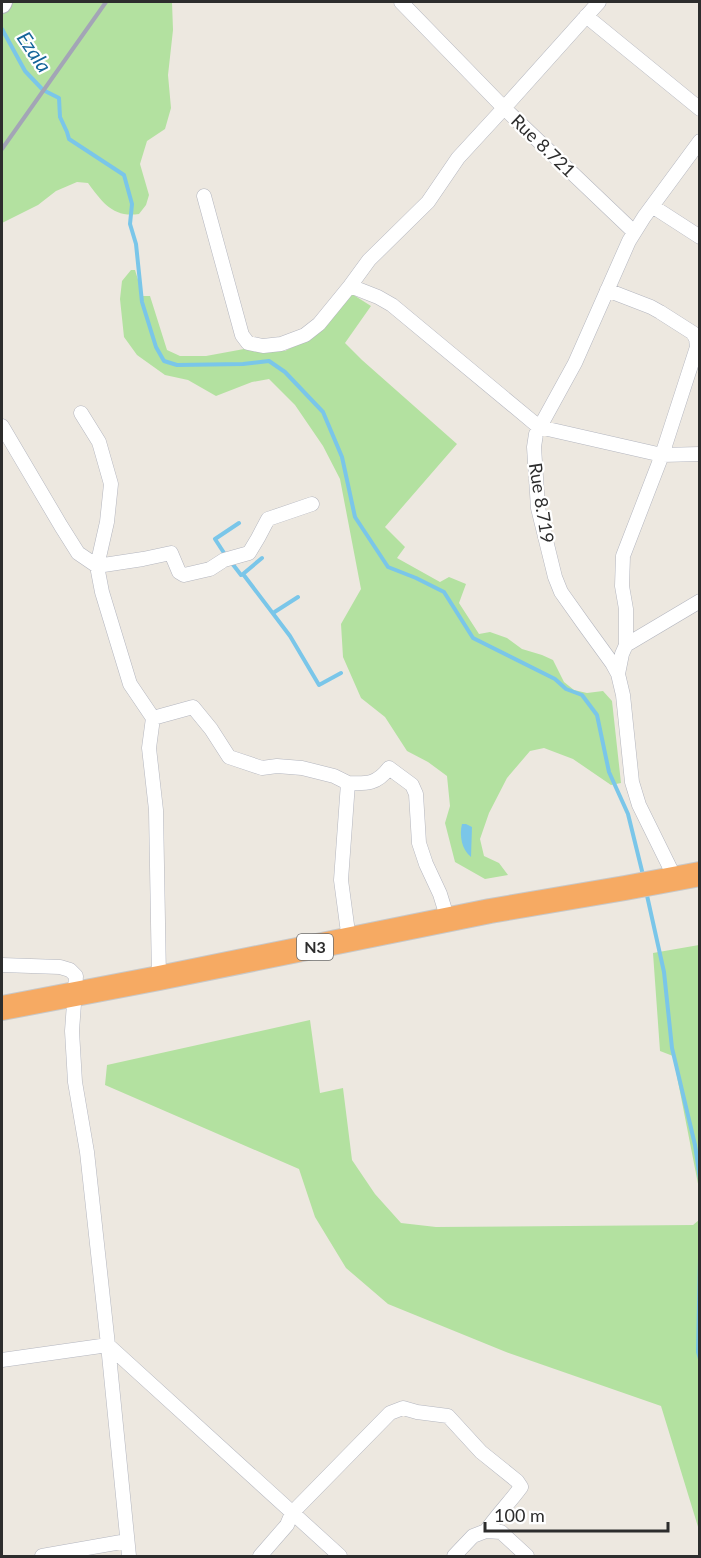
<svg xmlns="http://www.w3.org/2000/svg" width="701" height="1558" viewBox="0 0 701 1558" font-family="Lato,sans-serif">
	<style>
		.green { fill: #b3e1a0 }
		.water { fill: #7ac6e9 }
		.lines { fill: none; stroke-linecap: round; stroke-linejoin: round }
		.stream { stroke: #7ac6e9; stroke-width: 4 }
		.street-casing { stroke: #b4b6bf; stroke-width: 15 }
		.secondary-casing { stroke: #b4b6bf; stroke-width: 20 }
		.highway-casing { stroke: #c8c8c8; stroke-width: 26 }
		.street { stroke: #fff; stroke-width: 14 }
		.secondary { stroke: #fff; stroke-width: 18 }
		.highway { stroke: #f6aa63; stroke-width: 24 }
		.rail { stroke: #a3a5b6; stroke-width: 4 }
		.labels { text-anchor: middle; stroke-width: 4.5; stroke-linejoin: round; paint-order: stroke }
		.shield { fill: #fff; stroke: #6c6c6c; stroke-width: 1.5 }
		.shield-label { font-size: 16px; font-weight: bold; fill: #2d2d2d }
		.street-label { font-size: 18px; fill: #2d2d2d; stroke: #fff }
		.water-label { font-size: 20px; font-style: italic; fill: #156599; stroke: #fff }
	</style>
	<rect width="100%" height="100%" fill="#ede8e0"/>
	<path class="green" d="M2 2H172L173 30 168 75 171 108 165 129 147 141 140 164 149 195 146 205 139 214C113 218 102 202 88 183L77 182 56 191 38 205 2 223Z
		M131 270H135L143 296H150L167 350 180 356H206L244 349 285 351 317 334 352 294 371 306 345 343 362 360 457 444 385 527 405 547 397 558 440 582 449 577 466 584 459 603 479 634 490 632 507 638 522 649 542 655 553 660 564 682 574 690 587 693 603 691 612 701 621 783 611 785 573 759 544 748 530 751 507 778 489 813 480 839 484 856 499 863 508 875 485 879 455 862 445 823 450 806 447 776 428 762 407 751 385 717 361 698 343 657 341 624 361 589 340 479 323 446 295 405 269 379 252 382 216 396 188 380 165 375 137 355 124 337 120 299 122 281Z
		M699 945H700L699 1189 673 1056 660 1051 653 953Z
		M310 1020 320 1093 343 1088 352 1160 375 1194 401 1223 436 1227 693 1225 699 1220V1530L661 1406 506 1352 388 1304 346 1268 315 1217 299 1169 105 1085 107 1065Z"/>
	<path class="water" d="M462 824H466L472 827 471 857C462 850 459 836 462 824Z"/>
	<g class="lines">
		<path class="stream" d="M2 29 25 71 43 90 59 98 60 117 67 132 69 139 124 175 132 204 130 224 136 244 142 302 156 347 164 361 177 365 243 364 269 361 285 372 323 412 342 457 355 517 388 567 416 578 444 592 473 638 555 679 566 689 582 695 597 715 609 772 628 814 643 875
			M226 556 215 539 239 523
			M231 562 241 575 243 574 290 636 319 685 341 673
			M243 574 262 558
			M273 613 298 597
			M646 891 664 972 672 1048 695 1145 700 1179
			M700 1258 698 1352 700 1359"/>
		<g class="street-casing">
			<path id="street" d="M599 2 504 108 634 232
				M586 16 700 109
				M204 196 242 335 248 343 263 346 281 344 305 335 319 324 350 286 369 260 428 202 458 158 504 108 401 2
				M652 206 700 237
				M350 286 378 297 392 305 539 427 662 455 700 454
				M607 290 651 307 660 312 693 333 696 339 697 347 662 455 623 556 622 586 626 609V645L622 654 618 674
				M81 413 99 442 111 484 107 522 97 566 143 559 171 553 179 572 184 575 210 569 224 560 249 553 258 538 268 519 312 504
				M2 426 61 526 78 553 97 566 102 592 130 684 153 718 149 748 156 810 159 978
				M626 645 700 601
				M153 718 193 707 211 729 229 757 262 768 277 766 302 768 334 776 348 783 341 880 349 940
				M348 783C367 784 377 784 389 768L412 785 416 794 419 843 426 864 440 894 448 920
				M675 878 639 805 632 782 623 695 618 674 612 663 583 623 561 592 555 577 538 508 534 447 536 434 575 363 629 241 644 217 700 141
				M2 965 60 967 70 970 76 976 72 1031 75 1082 87 1152 108 1345 129 1556
				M2 1360 108 1345 340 1556
				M42 1556 127 1541
				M260 1556 287 1525 292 1513 390 1413 403 1408 417 1412 448 1416 481 1452 517 1481 521 1487C510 1502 497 1515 486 1531
				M454 1556 473 1536 486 1531 501 1532 527 1556"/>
		</g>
		<g class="secondary-casing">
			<path id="secondary" d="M2 4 3 2"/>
		</g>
		<g class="highway-casing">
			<path id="highway" d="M2 1008 159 978 490 911 625 888 700 874"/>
		</g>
		<use href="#street" class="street"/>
		<use href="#secondary" class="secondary"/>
		<use href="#highway" class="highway"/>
		<path class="rail" d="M2 149 106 2"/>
	</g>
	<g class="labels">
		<rect class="shield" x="297" y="934" width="36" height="26" rx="4.5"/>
		<g class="shield-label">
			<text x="315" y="953">N3</text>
		</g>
		<g class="street-label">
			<text transform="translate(543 146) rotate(44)" y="6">Rue 8.721</text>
			<text transform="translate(541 503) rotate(81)" y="6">Rue 8.719</text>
		</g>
		<g class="water-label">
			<text transform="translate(34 52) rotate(56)" y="7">Ezala</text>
		</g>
	</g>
	<rect width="701" height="1558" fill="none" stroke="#2d2d2d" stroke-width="6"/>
	<path d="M485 1522v9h183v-9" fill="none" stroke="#2d2d2d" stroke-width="3"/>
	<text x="494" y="1522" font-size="18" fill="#2d2d2d" stroke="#ffffff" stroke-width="4.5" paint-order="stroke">100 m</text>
</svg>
